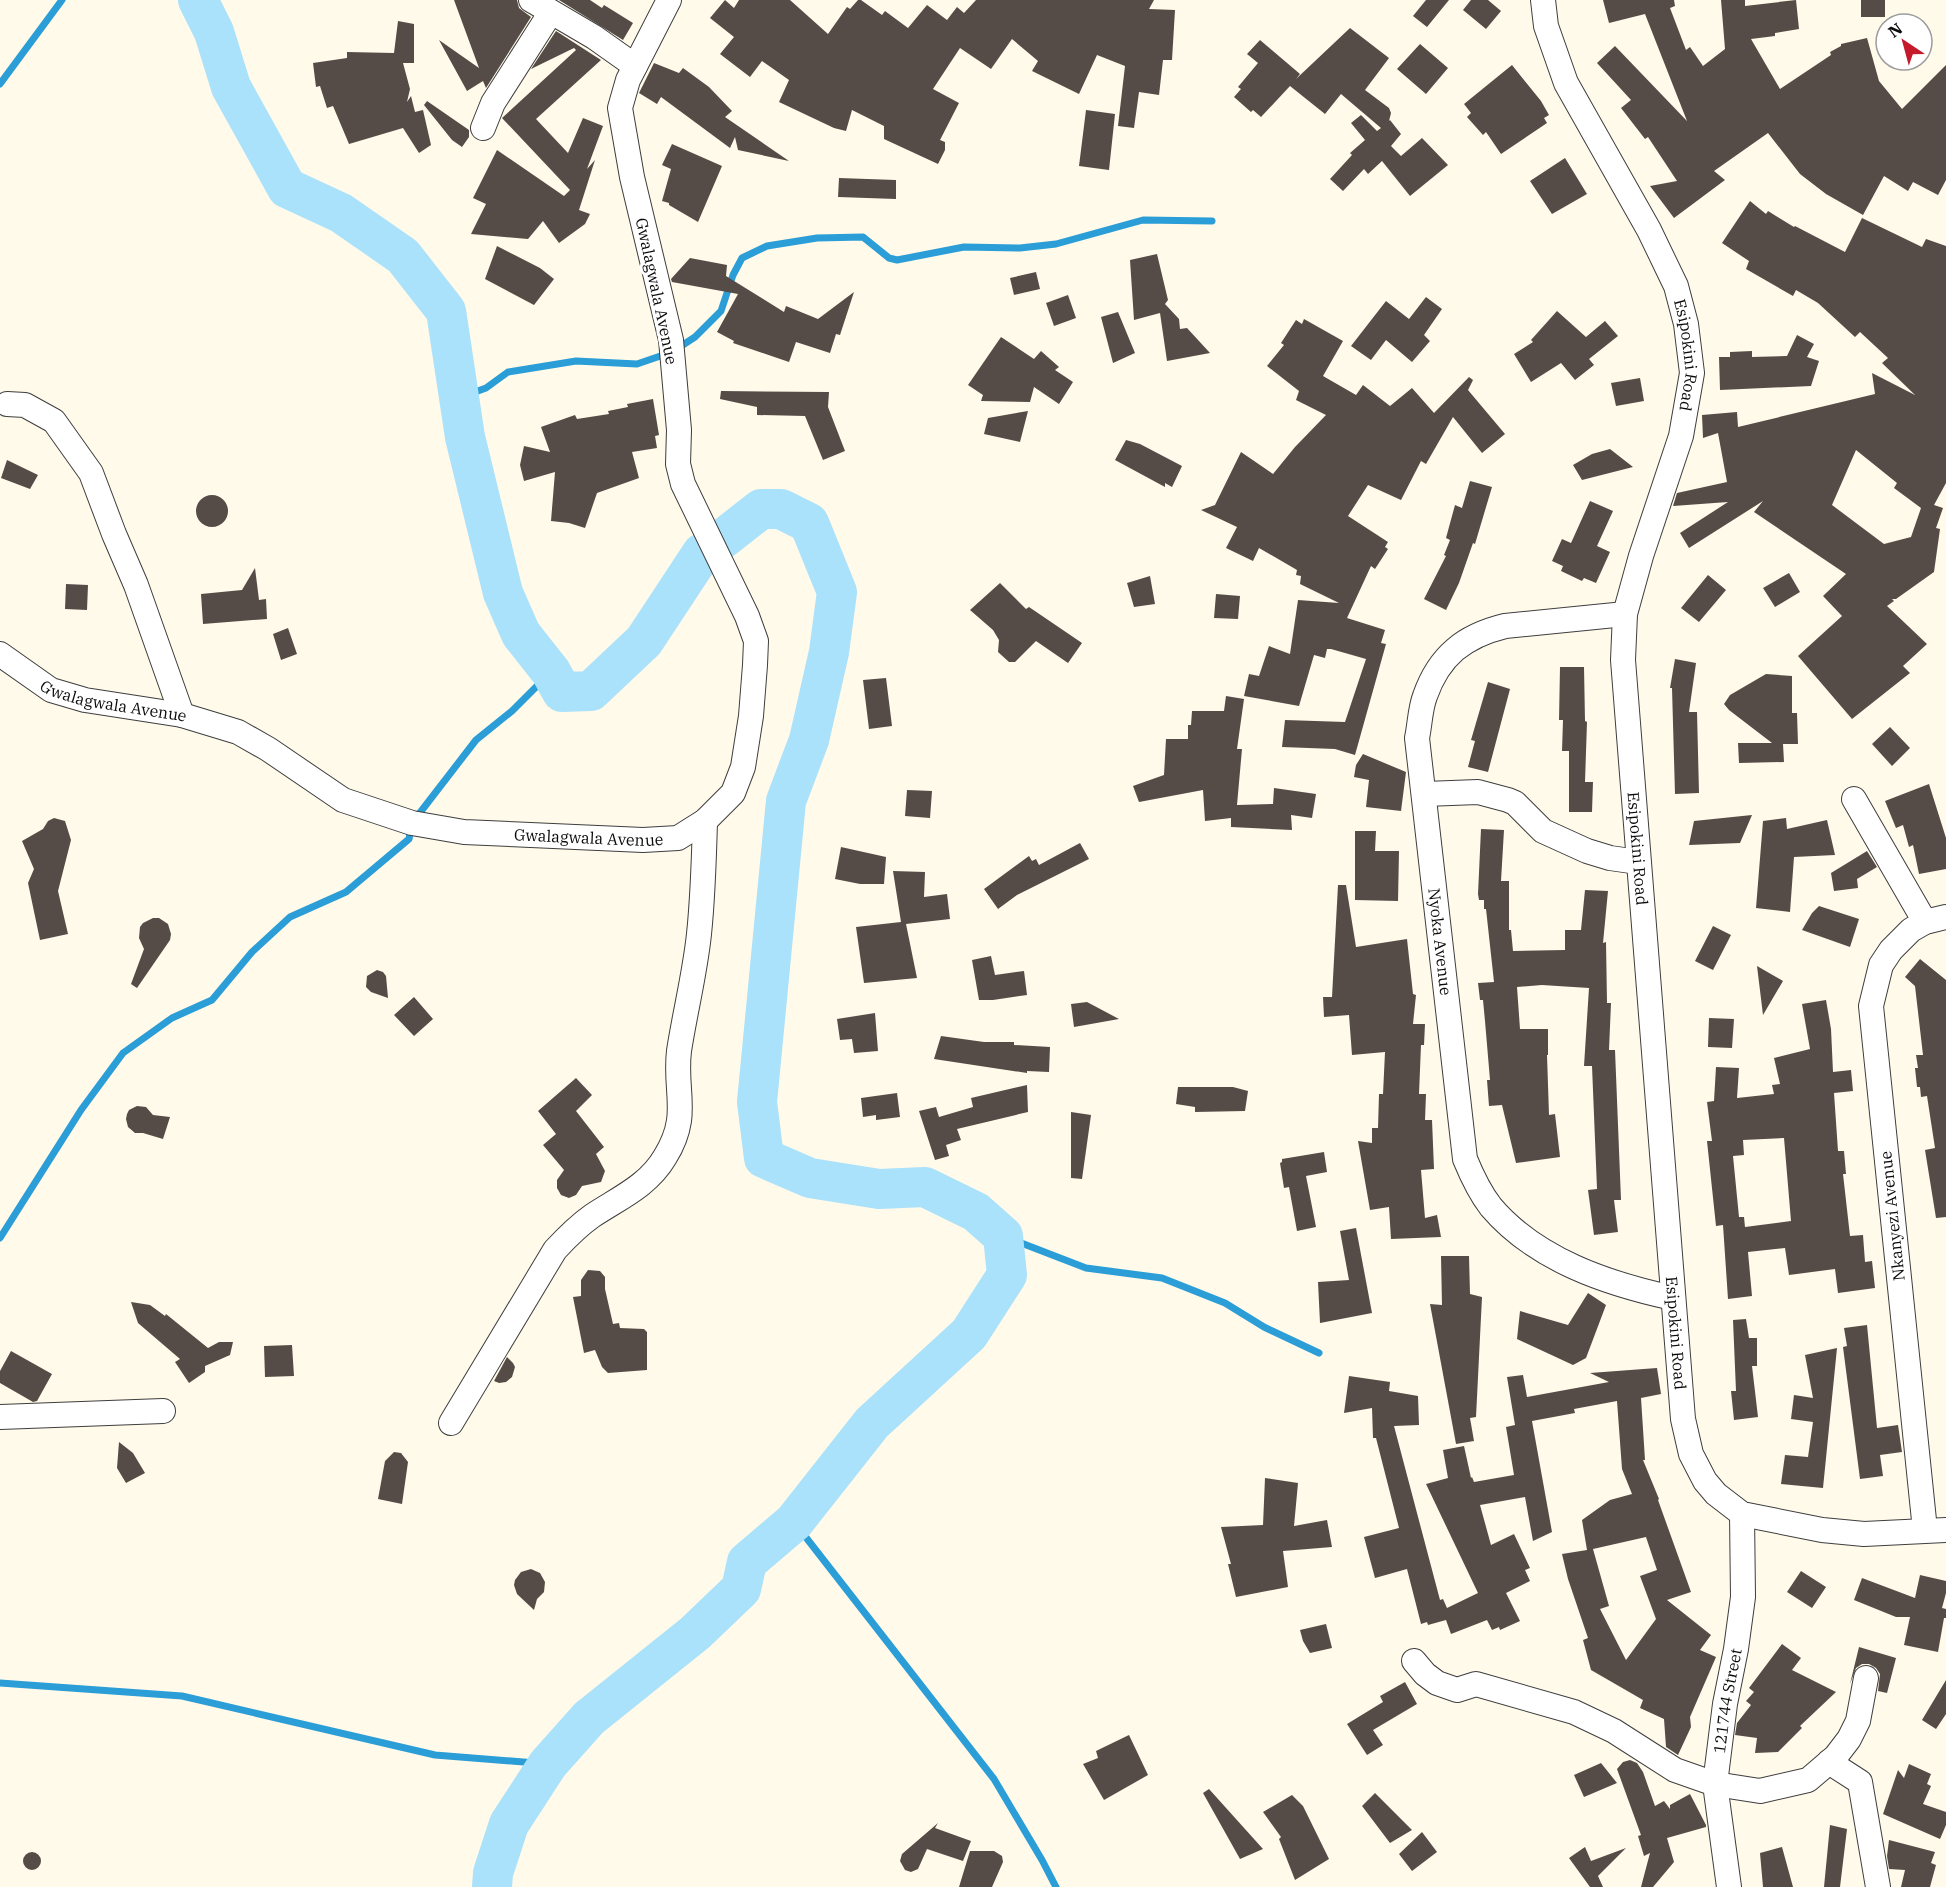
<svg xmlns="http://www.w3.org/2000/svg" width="1946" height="1887" viewBox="0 0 1946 1887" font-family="'IBM Plex Serif',serif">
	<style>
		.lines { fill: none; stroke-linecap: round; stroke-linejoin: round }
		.stream { stroke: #2b9dd7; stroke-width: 7 }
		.river { stroke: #aae1fb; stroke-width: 40 }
		.building { fill: #554c47; fill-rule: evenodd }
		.minor-casing { stroke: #3e3e3e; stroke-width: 26 }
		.minor { stroke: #fff; stroke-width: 24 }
		.labels { text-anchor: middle; stroke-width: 6; stroke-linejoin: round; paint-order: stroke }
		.street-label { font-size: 16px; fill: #0b0b0b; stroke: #fff }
	</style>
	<rect width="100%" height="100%" fill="#fffaea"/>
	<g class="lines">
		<path class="stream" d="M0 84 62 0
			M459 398 486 388 508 372 576 361 637 364 672 352 695 337 721 311 733 275 742 258 767 246 817 238 863 237 889 258 897 260 964 247 1020 248 1056 244 1143 220 1212 221
			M1003 1236 1086 1268 1162 1278 1225 1303 1264 1327 1319 1353
			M0 1238 81 1110 123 1053 172 1018 212 1000 252 952 290 917 346 892 409 839 412 823 476 740 512 711 551 672
			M794 1522 994 1779 1042 1860 1056 1887
			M0 1683 182 1696 435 1755 548 1764"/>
		<path class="river" d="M198 0 214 32 231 87 287 188 341 213 403 256 446 311 465 437 503 593 521 634 551 672 562 692 591 691 644 641 702 553
			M492 1887 493 1873 509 1824 548 1764 589 1718 695 1633 741 1589 747 1562 794 1522 872 1423 969 1334 1007 1275 1003 1236 976 1212 925 1187 879 1189 810 1178 764 1158 757 1102 786 801 809 740 829 652 837 592 809 523 781 509H761L724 538"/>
	</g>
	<path class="building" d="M454 0H517L519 8 531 17 486 88 483 81 467 91 439 40 479 68Z
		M559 0H590L602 8 604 5 633 23 623 40Z
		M725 0 734 8 739 0H790L828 34 847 7 850 9 858 0H861L882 15 885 11 908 28 927 5 947 20 957 7 964 13 976 0H1154L1149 9 1175 10 1172 60H1163L1159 95 1139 92 1134 128 1118 126 1125 66 1097 55 1079 94 1032 71 1038 61 1012 39 991 69 960 48 933 89 959 103 940 140 945 142V150L938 164 884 139V126L852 110 846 131 834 128 779 102 789 80 762 61 750 77 720 54 734 37 710 18Z
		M1426 0H1449L1427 27 1413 16Z
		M1471 0H1488L1501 11 1486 29 1463 10Z
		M1603 0H1674L1675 6 1670 8 1686 50 1690 47 1703 66 1725 49 1721 0H1745V6L1796 0 1799 29 1775 33V36L1751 39 1780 89 1831 55 1830 52 1841 46V44L1867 38 1879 81 1902 109 1946 65V180L1938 195 1913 182 1908 191 1884 176 1863 215 1826 194 1800 174 1768 133 1714 171 1725 180 1674 218 1650 186 1677 181 1648 137 1645 139 1621 108 1631 100 1597 63 1615 46 1687 121 1645 14 1609 23Z
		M1861 0H1885V17H1861Z
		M398 21 414 24V63H403L410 89 407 102 411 96 415 112 423 110 431 145 419 153 403 128 349 144 333 106 327 108 320 86 316 87 313 63 347 58V52L394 53Z
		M1350 28 1389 58 1365 90 1389 108 1391 113 1389 121 1390 120 1401 134 1391 146 1401 156 1422 138 1448 165 1410 196 1382 161 1368 174 1364 169 1343 191 1330 179 1352 155 1350 153 1365 140 1351 123 1361 115 1377 131 1381 128 1341 94 1325 114 1290 86 1261 117 1253 110 1251 112 1234 97 1241 89 1238 87 1258 63 1247 54 1260 40 1300 74 1296 79Z
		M556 31 601 60 536 119 568 153 583 118 603 126 587 169 595 160 579 210 590 214 585 224 559 243 543 221 528 239 471 234 486 204 473 198 497 150 564 196 570 190 502 118 576 50 574 48 531 69Z
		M1420 44 1448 68 1426 94 1397 69Z
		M654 63 679 73 683 68 709 87 732 111 725 117 789 161 738 150 735 137 730 148 661 97 657 104 639 93Z
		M1512 65 1541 101 1549 115 1544 118 1547 123 1501 154 1486 132 1483 135 1467 117 1471 113 1464 104Z
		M427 101 469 130V137L462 147 452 140 424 105Z
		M1086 110 1115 114 1109 170 1079 166Z
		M672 144 722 166 698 222 669 205V203L662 201 671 169 662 165Z
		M1565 158 1587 194 1552 214 1530 181Z
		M839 178 896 180V199L838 197Z
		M1750 201 1766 214 1768 211 1794 227 1795 226 1845 252 1862 218 1922 247 1926 239 1946 246V483L1934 505 1943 508 1936 528 1940 529 1934 572 1896 599H1892L1894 601 1887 606 1927 644 1903 666 1910 673 1852 719 1798 656 1842 616 1823 596 1846 574 1754 512 1763 501 1689 548 1680 533 1728 502 1673 506 1677 493 1727 482 1718 433 1703 438 1702 415 1737 412 1738 427 1875 394 1872 373 1915 395 1882 363 1888 358 1860 332 1855 337 1818 303 1796 290 1793 296 1746 269 1749 261 1722 243ZM1856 450 1897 483 1894 488 1921 508 1911 537 1884 544 1832 505Z
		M497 246 540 268 554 279 534 305 485 279Z
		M1157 254 1168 300 1165 304 1179 319 1180 329 1187 328 1210 353 1167 361 1160 313 1134 320 1130 260Z
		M690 258 727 265 726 276 784 312 786 306 818 319 854 292 840 335 836 334 830 353 796 342 789 362 733 343 734 341 717 332 738 294 672 282 671 279Z
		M1036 272 1040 289 1014 295 1010 278Z
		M1068 295 1076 318 1054 326 1046 303Z
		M1426 297 1442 309 1424 335 1430 341 1412 362 1386 340 1371 360 1351 346 1386 301 1409 319Z
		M1557 311 1586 337 1605 321 1618 336 1589 359 1594 365 1575 380 1561 363 1531 382 1514 354 1533 342 1531 340Z
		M1118 312 1135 353 1113 363 1101 317Z
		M1304 319 1343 341 1323 376 1356 395 1363 385 1390 406 1412 388 1434 413 1469 377 1473 380 1468 390 1505 434 1482 453 1453 417 1426 464 1421 461 1401 500 1368 485 1348 516 1388 542 1385 547 1388 549 1375 569 1371 566 1347 618 1385 630 1381 643 1386 644 1355 755 1335 749 1282 747 1285 720 1345 722 1366 659 1331 649H1327L1325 658 1314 655 1299 706 1244 696 1249 674 1259 676 1269 646 1290 654 1298 600 1339 603 1300 584 1301 576 1296 575 1297 570 1259 548 1253 561 1226 548 1237 527 1201 510 1215 505 1241 452 1273 474 1295 447 1326 415 1296 400 1299 391 1267 366 1284 345 1281 343 1296 320 1302 324Z
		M1797 335 1814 344 1807 357 1819 361 1811 386 1720 390 1719 357H1730V352L1752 351V357L1787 356Z
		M1001 337 1034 359 1041 351 1059 367 1055 370 1073 382 1059 404 1034 387 1030 402 981 401 983 395 968 385Z
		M1640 378 1644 401 1616 406 1611 383Z
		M721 391 829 392 828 407 845 451 823 460 805 416 757 415V407L720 399Z
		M653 399 659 435 655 436 657 448 632 452 639 478 597 493 585 528 569 523 551 521 555 472 524 481 520 465 524 446 550 452 541 427 575 415 577 419 609 414 608 411 628 407 627 404Z
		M1028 411 1020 442 984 434 988 418Z
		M1126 440 1140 444 1182 466 1172 487 1165 483V487L1115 460Z
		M1610 449 1633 467 1582 480 1573 465 1592 454Z
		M7 460 38 475 30 489 1 478Z
		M1470 481 1492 487 1475 544 1473 543 1459 583 1446 610 1424 599 1446 556 1444 555 1450 540 1446 538 1455 505 1462 508Z
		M196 511a16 16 0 1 1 32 0a16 16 0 1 1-32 0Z
		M1590 501 1613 511 1597 546 1610 552 1596 583 1584 578 1582 581 1561 571 1563 566 1552 561 1562 539 1571 543Z
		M255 568 259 600 266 599 267 619 203 624 201 594 242 590Z
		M1789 573 1800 592 1775 607 1763 588Z
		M1708 575 1726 590 1699 622 1681 608Z
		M1150 576 1155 604 1134 607 1127 583Z
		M1000 583 1026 609 1029 607 1082 643 1068 663 1036 641 1015 662H1009L998 652 999 640 993 630 970 610Z
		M66 584 88 585 87 610 65 609Z
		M1216 594 1240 596 1238 619 1214 618Z
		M288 628 297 654 281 660 273 634Z
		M1675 659 1696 663 1689 712H1697L1699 793 1675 794 1672 688H1670Z
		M1560 667H1584L1585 721 1587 722 1585 782H1593L1592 812H1569V751H1562L1563 720H1559Z
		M1766 674 1792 676V713H1797L1798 744H1783L1784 762 1739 763 1738 743H1772L1729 710 1724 704 1730 695Z
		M886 678 892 726 869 729 863 680Z
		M1488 682 1510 689 1488 772 1468 767 1475 741 1471 740Z
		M1226 696 1244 699 1237 749H1242L1237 805 1273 804 1274 788 1316 794 1312 818 1291 815 1292 830 1231 827V818L1205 821 1203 790 1139 802 1133 786 1164 775 1166 739H1188V725H1191L1192 711H1224Z
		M1890 727 1910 748 1892 766 1872 744Z
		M1363 754 1406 772 1401 811 1366 807 1369 780 1354 777 1356 765Z
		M1929 784 1946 838V869L1919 874 1913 845 1909 847 1903 825 1896 828 1885 801Z
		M907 790 932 791 930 818 905 816Z
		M1752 815 1740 843 1689 845 1694 821Z
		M54 818 65 821 71 840 58 891 68 934 40 940 28 883 34 869 22 841 43 829 48 821Z
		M1786 818 1787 829 1827 820 1835 855 1794 857 1790 912 1756 908 1763 821Z
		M1481 829 1504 830 1501 881H1509V930H1511L1513 951 1565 950V930H1581L1585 890 1608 891 1603 943 1606 942 1607 1003H1611L1609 1050H1615L1621 1200H1614L1618 1232 1594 1235 1588 1190 1597 1189 1592 1066H1584L1589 988 1542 985 1517 987 1520 1029H1548V1055H1547L1549 1115 1555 1114 1560 1157 1516 1163 1502 1105 1489 1106 1487 1080H1490L1485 1021 1483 1000H1480L1478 983 1494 982 1486 909H1484V900H1479L1478 894Z
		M1355 831H1376L1375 851H1399L1398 901 1355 900Z
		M1080 843 1089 859 1017 895 998 909 984 889 1029 856 1032 861 1036 859 1039 865Z
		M841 847 886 857 884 884H860L835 879Z
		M1867 851 1877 867 1857 879 1858 888 1834 891 1831 873Z
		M893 871 925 872 924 897 947 894 950 919 906 924 917 978 864 983 856 927 901 922Z
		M1338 885H1346L1356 947 1407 939 1413 994 1416 995 1413 1024H1425L1424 1045H1421L1419 1094H1426L1425 1120H1432L1434 1169 1421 1170 1425 1218 1437 1215 1441 1237 1391 1239 1389 1207 1370 1210 1358 1141 1372 1143V1128H1378L1379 1094H1383L1385 1052 1352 1055 1349 1015 1324 1017 1323 997H1332Z
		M1819 906 1859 919 1850 947 1802 930 1812 913Z
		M153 918H159L168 924 171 934 170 940 137 988 131 984 144 949 139 938 140 927 143 923Z
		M1713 926 1731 935 1713 970 1695 961Z
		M991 956 995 975 1024 971 1027 995 993 1000H979L972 960Z
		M1920 959 1946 980V1217L1936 1218 1925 1150 1935 1148 1927 1096 1921 1097 1920 1087H1917L1915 1068H1918L1916 1055H1923L1915 986 1905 977Z
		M1757 966 1783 981 1763 1015Z
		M377 970 383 972 386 976 388 998 371 992 366 987 367 976Z
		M414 997 433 1019 414 1036 394 1015Z
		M1826 1000 1831 1029 1833 1072 1851 1070 1853 1091 1834 1093 1838 1151H1844L1846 1174H1843L1850 1236 1863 1235 1865 1262 1872 1261 1875 1288 1838 1293 1835 1269 1789 1275 1785 1248 1748 1252 1752 1296 1728 1299 1723 1225 1716 1226 1707 1141H1712L1707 1102 1714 1101 1716 1067 1739 1068 1737 1098 1774 1094 1772 1085 1780 1084 1774 1058 1810 1049 1802 1004ZM1784 1138 1791 1221 1745 1227 1744 1217H1739L1733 1156 1744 1155 1743 1140Z
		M1087 1002 1119 1019 1074 1027 1071 1004Z
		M875 1013 878 1051 854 1053 852 1039 840 1040 837 1019Z
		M1709 1018 1734 1019 1732 1048 1708 1047Z
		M941 1036 984 1042H1014V1045L1050 1047 1049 1072 1027 1071V1073L934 1059Z
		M576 1078 592 1095 576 1111 604 1147 596 1154 605 1171 601 1182 582 1186 576 1195 569 1198 561 1195 557 1188V1180L564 1170 543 1145 556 1134 538 1111Z
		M1027 1085 1028 1112 957 1129 961 1140 946 1145 949 1156 935 1160 919 1111 936 1107 939 1117 973 1107 971 1098Z
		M1178 1087H1233L1248 1091 1245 1111 1195 1112V1107L1176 1104Z
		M897 1093 900 1117 876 1120V1115L863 1117 861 1098Z
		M137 1106 146 1107 153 1115 170 1117 163 1139 143 1133H135L128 1127 126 1119 127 1114 129 1110Z
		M1071 1112 1091 1115 1082 1179 1071 1178Z
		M1324 1152 1327 1172 1306 1176 1316 1227 1297 1231 1289 1187 1284 1188 1280 1163 1282 1162V1159Z
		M1356 1228 1372 1313 1320 1323 1318 1282 1349 1280 1340 1231Z
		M1441 1256H1469L1470 1294 1482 1297 1476 1417 1470 1418 1474 1441 1456 1444 1430 1304 1442 1305Z
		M588 1270 600 1271 605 1277V1289L613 1324 619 1323 620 1328 644 1329 647 1332V1370L608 1373 602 1367 595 1350 584 1353 573 1297 581 1296V1280Z
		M1588 1293 1606 1305 1586 1358 1573 1365 1517 1339 1520 1311 1568 1325Z
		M131 1302 150 1305 165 1316 166 1314 208 1348 219 1342H233L230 1355 205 1366V1372L189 1383 175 1362 180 1359 138 1323Z
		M1746 1319 1749 1338H1757V1366H1752L1758 1417 1734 1420 1731 1391H1736L1733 1320Z
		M1867 1325 1877 1428 1898 1425 1902 1452 1880 1455 1883 1476 1860 1479 1843 1347 1847 1346 1844 1328Z
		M292 1345 294 1376 265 1377 264 1346Z
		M1837 1348 1823 1488 1781 1484 1785 1455 1808 1457 1813 1422 1791 1419 1794 1395 1813 1398 1805 1355Z
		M11 1351 52 1374 37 1401 33 1402 0 1383V1371Z
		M507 1357 513 1363 515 1367 512 1377 506 1382 499 1383 494 1381Z
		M1657 1368 1661 1394 1641 1398 1645 1460H1643L1659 1499 1658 1500 1691 1592 1667 1600 1711 1635 1700 1650 1716 1657 1690 1717 1691 1727 1678 1755 1666 1747 1664 1719 1640 1708 1643 1700 1591 1670 1583 1640 1588 1638 1568 1579 1562 1554 1587 1550 1582 1520 1610 1500 1632 1494 1622 1469 1617 1401 1574 1409 1575 1413 1532 1421 1552 1532 1533 1541 1525 1497 1480 1505 1491 1545 1514 1534 1530 1568 1525 1570 1530 1581 1506 1593 1520 1621 1500 1630 1499 1627 1492 1630 1487 1620 1451 1634 1446 1620 1428 1625 1427 1622 1421 1624 1407 1569 1375 1578 1364 1537 1399 1528 1376 1438H1373L1372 1408 1344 1413 1349 1376 1390 1382 1389 1391 1418 1396 1419 1425 1394 1426 1440 1600 1443 1599 1447 1608 1478 1593 1426 1484 1448 1478 1443 1450 1464 1446 1471 1478 1472 1477 1474 1482 1514 1475 1506 1427 1515 1425 1507 1377 1523 1375 1527 1397 1609 1382 1590 1373ZM1646 1537 1657 1570 1640 1576 1656 1619 1626 1660 1600 1609 1609 1606 1593 1549Z
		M119 1442 133 1453 145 1473 126 1483 117 1468Z
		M394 1452 401 1453 408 1462 402 1504 378 1499 385 1461Z
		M1265 1478 1298 1483 1294 1526 1327 1520 1332 1547 1283 1551 1288 1587 1236 1597 1228 1564H1231L1221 1527 1263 1525Z
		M531 1569 540 1573 545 1582 544 1592 537 1599 534 1610 517 1594 514 1585 515 1580 521 1572Z
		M1801 1571 1826 1587 1812 1608 1787 1592Z
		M1920 1575 1946 1581V1593L1942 1608 1946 1609V1618H1944L1938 1652 1904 1645 1910 1617H1896L1854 1600 1862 1578 1915 1598Z
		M1326 1624 1332 1648 1310 1653 1303 1641 1300 1630Z
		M1782 1644 1801 1658 1792 1670 1836 1692 1800 1726 1802 1728 1778 1752 1755 1753 1757 1738 1735 1735 1737 1723 1751 1705 1746 1701 1754 1692 1749 1688Z
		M1859 1647 1896 1658 1887 1693 1878 1691 1880 1674 1876 1668 1869 1664H1862L1856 1668 1850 1684Z
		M1946 1680V1714L1936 1729 1922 1720Z
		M1405 1682 1417 1704 1373 1730 1383 1745 1367 1755 1347 1724 1383 1702 1380 1696Z
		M1129 1735 1148 1775 1104 1800 1083 1764 1098 1758 1096 1751Z
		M1630 1760 1637 1763 1643 1772 1655 1806 1664 1801 1670 1809V1805L1690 1794 1706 1825V1827L1667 1838 1674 1862 1653 1887H1641L1650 1853 1644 1856 1638 1836 1641 1835 1617 1769 1623 1762Z
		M1601 1763 1617 1783 1584 1797 1574 1775Z
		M1909 1764 1931 1774 1927 1784 1931 1786 1923 1804 1946 1812V1825L1940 1839 1883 1814 1898 1770 1904 1778Z
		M1209 1789 1263 1849 1240 1859 1203 1793Z
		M1375 1793 1412 1830 1390 1843 1362 1806Z
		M1292 1795 1303 1806 1329 1859 1295 1880 1279 1839 1281 1837 1263 1812Z
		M938 1823 935 1828 971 1841 963 1861 927 1849 918 1869 911 1872 905 1870 900 1861 902 1854Z
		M1830 1825 1847 1829 1840 1887H1824Z
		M1422 1832 1437 1852 1412 1871 1399 1854Z
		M1889 1840 1935 1852 1931 1863 1936 1865 1930 1887H1901L1905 1870 1889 1869 1887 1856Z
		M1585 1847 1591 1861 1626 1848 1598 1876 1603 1887H1590L1569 1858Z
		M1782 1847 1793 1887H1763L1760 1853Z
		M970 1851H994L1002 1856 1003 1862 992 1887H959Z
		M23 1861a9 9 0 1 1 18 0a9 9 0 1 1-18 0Z"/>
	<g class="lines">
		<g class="minor-casing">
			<g id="minor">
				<path d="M531 0 594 37 635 66"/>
				<path id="s1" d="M1543 0 1546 26 1566 83 1649 230 1676 286 1686 324 1692 373 1681 436 1641 556 1625 614 1623 660 1683 1419 1691 1454 1705 1481 1716 1494 1742 1514 1822 1530 1864 1534 1946 1530"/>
				<path d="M483 128 493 103 551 12"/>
				<path d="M7 404 25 405 54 421 91 473 114 534 136 585 182 715"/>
				<path id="s2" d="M1625 614 1505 626C1464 636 1439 656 1425 696 1420 709 1420 724 1417 738L1465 1159C1472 1176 1480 1193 1491 1207 1536 1260 1608 1284 1673 1298"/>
				<path id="s3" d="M0 654 51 690 85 700 182 715 238 732 268 749 343 800 412 823 464 832 643 840 678 838 705 821 733 793 743 767 751 716 755 665 756 641 747 616 683 484 678 464 679 430 671 340 632 177 620 108 628 80 669 0"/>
				<path d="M1425 794 1478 792 1508 800 1515 803 1543 831 1587 851 1610 858 1638 862"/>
				<path d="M1854 799 1925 922"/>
				<path d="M0 1417 163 1411"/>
				<path d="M451 1423 555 1250C567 1237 578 1226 592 1216 619 1198 648 1186 665 1157 691 1115 674 1093 679 1051 685 1012 695 973 699 934 703 896 704 859 705 821"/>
				<path d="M1925 1530 1871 1006 1881 965 1891 950 1911 930 1925 922 1946 917"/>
				<path d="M1414 1661 1425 1674 1437 1683 1457 1690 1476 1684 1574 1712 1614 1731 1675 1770 1715 1784 1760 1791 1808 1780 1836 1756 1849 1739 1858 1721 1866 1678"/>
				<path d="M1829 1762 1860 1782 1878 1887"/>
				<path id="s4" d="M1729 1887 1715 1784 1725 1704 1736 1649 1743 1597 1742 1514"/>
			</g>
		</g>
		<use href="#minor" class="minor"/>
	</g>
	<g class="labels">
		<g class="street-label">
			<text transform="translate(657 291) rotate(78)" y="6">Gwalagwala Avenue</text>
			<text dy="6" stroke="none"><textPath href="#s1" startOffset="388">Esipokini Road</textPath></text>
			<text dy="6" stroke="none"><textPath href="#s3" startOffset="126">Gwalagwala Avenue</textPath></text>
			<text dy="6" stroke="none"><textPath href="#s3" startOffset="630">Gwalagwala Avenue</textPath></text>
			<text dy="6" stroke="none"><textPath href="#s1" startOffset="892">Esipokini Road</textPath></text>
			<text dy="6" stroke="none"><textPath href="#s2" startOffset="480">Nyoka Avenue</textPath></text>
			<text transform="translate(1892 1216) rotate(-96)" y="6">Nkanyezi Avenue</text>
			<text dy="6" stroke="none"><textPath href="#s1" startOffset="1378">Esipokini Road</textPath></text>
			<text dy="6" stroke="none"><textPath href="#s4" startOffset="188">121744 Street</textPath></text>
		</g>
	</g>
	<g transform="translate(1904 42) rotate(324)"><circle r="28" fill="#ffffff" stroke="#9d9d9d" stroke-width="1.5"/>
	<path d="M0-4.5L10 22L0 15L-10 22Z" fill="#c51a2c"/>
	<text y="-9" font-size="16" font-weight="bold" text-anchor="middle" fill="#0b0b0b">N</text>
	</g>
</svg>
